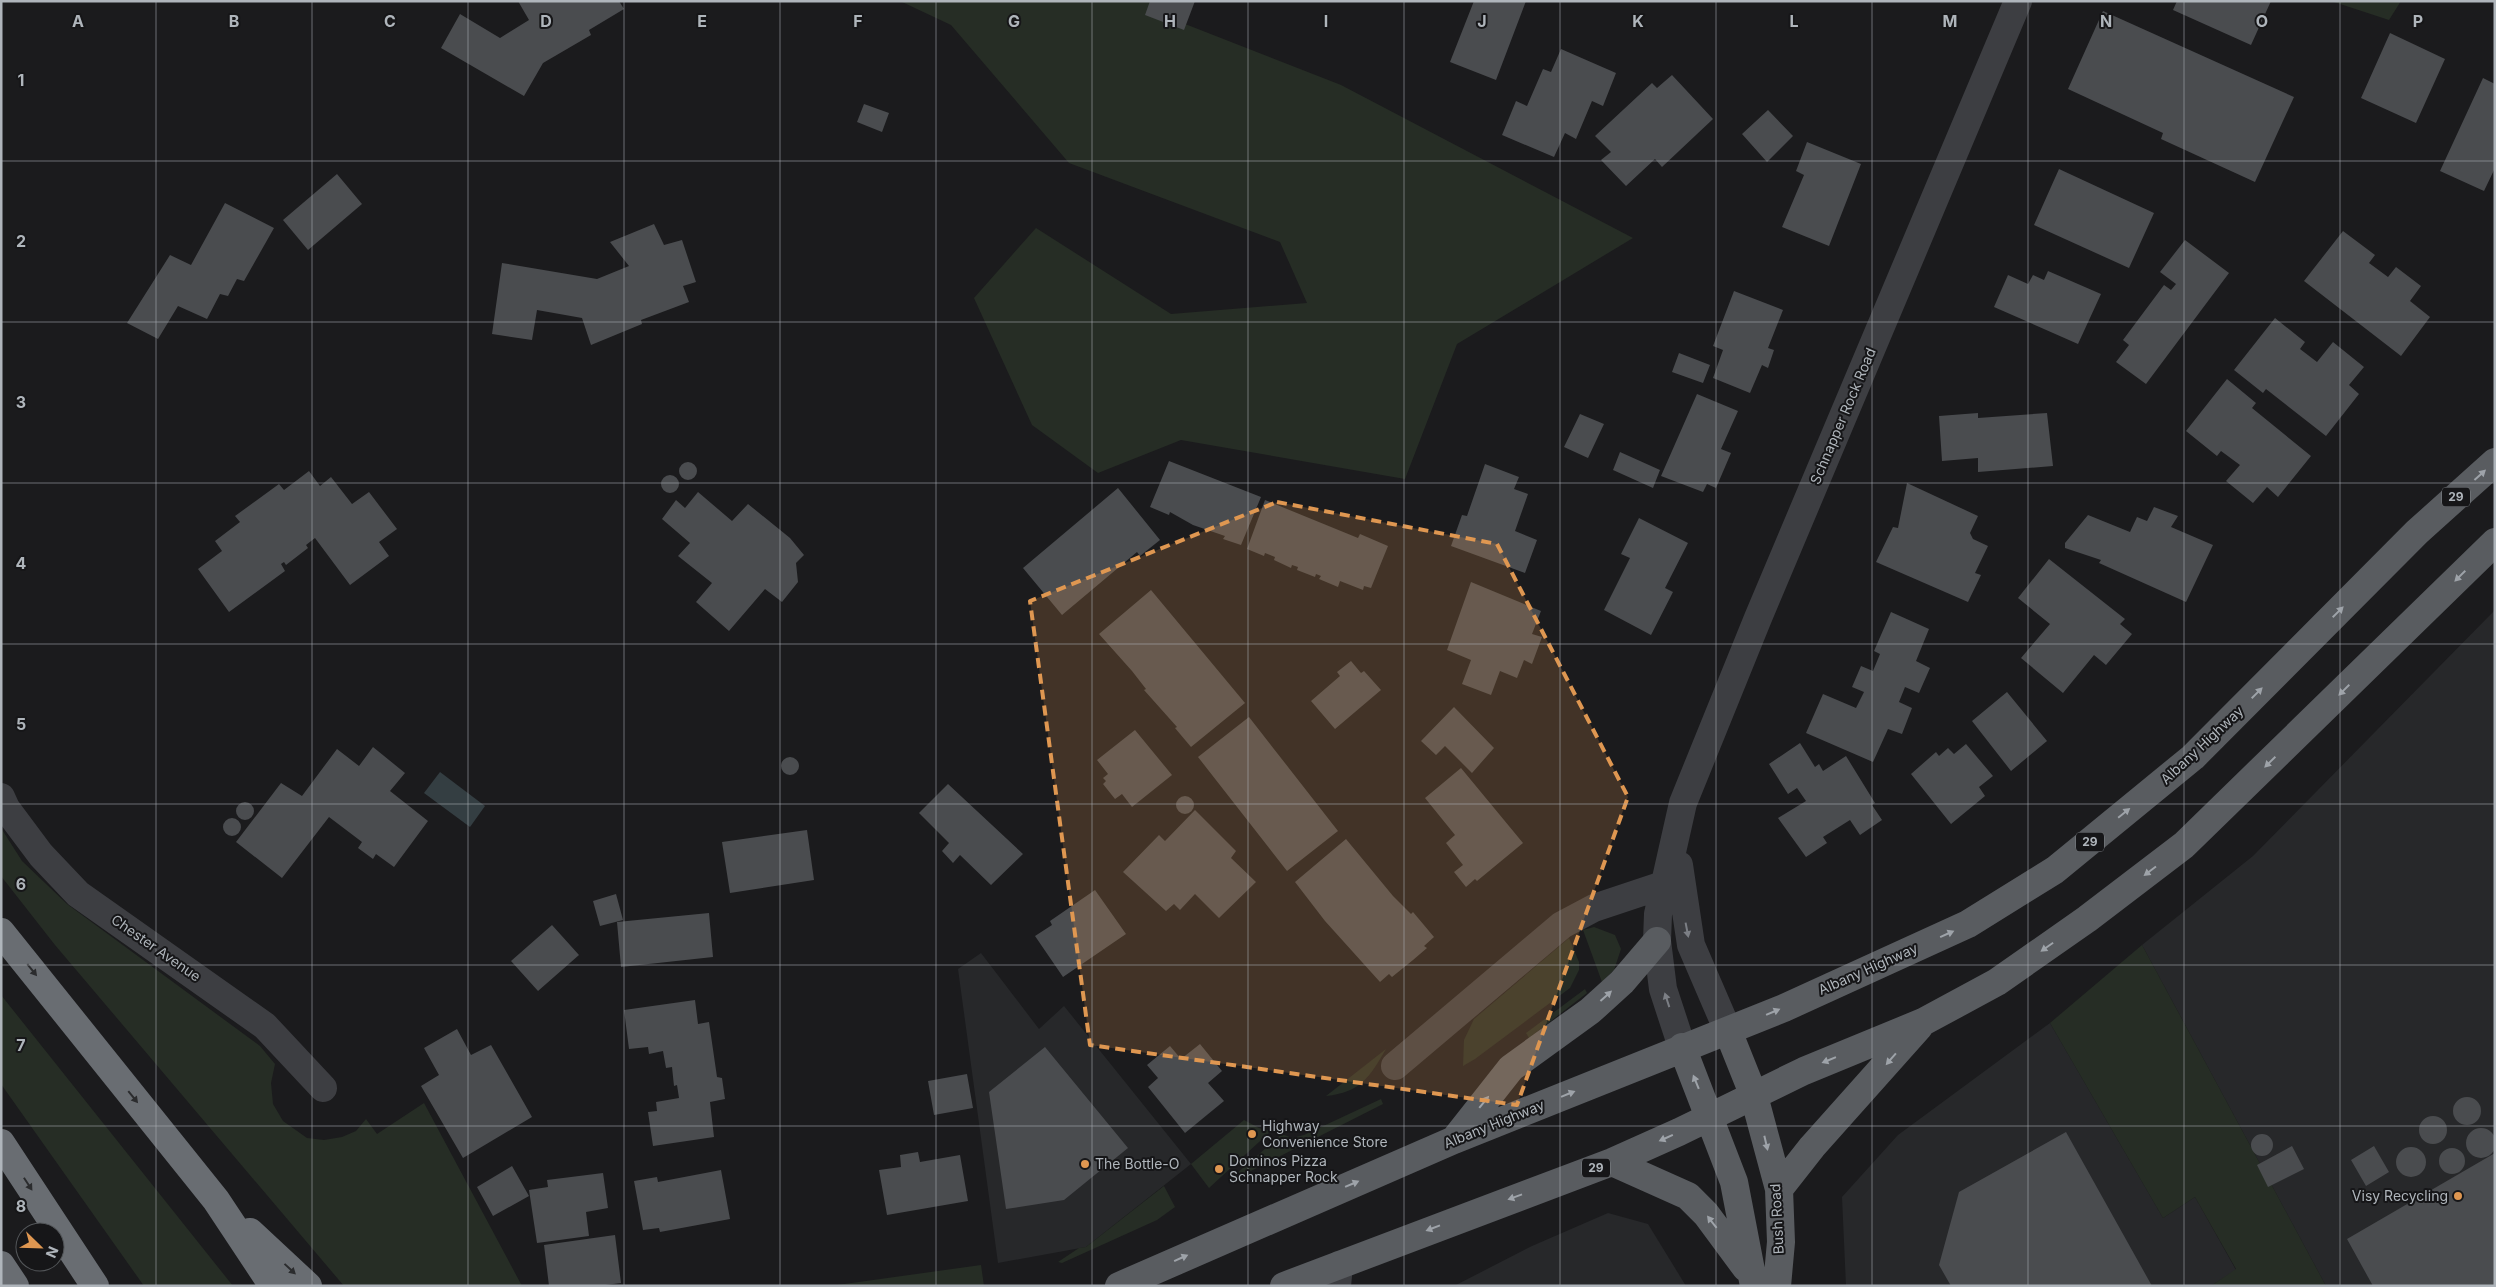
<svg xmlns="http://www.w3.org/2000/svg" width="2496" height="1287" viewBox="0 0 2496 1287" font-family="Inter,sans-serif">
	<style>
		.built { fill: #27282a }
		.green { fill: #262d25 }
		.water { fill: #343e42 }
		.building { fill: #4a4c4f }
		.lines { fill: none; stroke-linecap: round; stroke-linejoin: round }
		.minor { stroke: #3d3e42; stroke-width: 28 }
		.major { stroke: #595c60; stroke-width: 28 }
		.highway { stroke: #696d72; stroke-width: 28 }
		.oneway { fill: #9ea3a9 }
		.oneway2 { fill: #7c7f85 }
		.oneway3 { fill: #2b2c2e }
		.marked { fill: #df9751; fill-opacity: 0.2; stroke: #df9751; stroke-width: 4; stroke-dasharray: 10 6; stroke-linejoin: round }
		.grid { fill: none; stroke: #afb5bb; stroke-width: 1; stroke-opacity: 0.55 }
		.poi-dot { fill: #df9751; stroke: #161618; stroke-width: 2 }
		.labels { text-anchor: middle; stroke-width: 4; stroke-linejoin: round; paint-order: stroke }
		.shield { fill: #161618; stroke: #81858a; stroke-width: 1 }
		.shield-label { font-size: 12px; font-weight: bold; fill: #afb5bb }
		.street-label { font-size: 14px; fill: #afb5bb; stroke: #161618 }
		.poi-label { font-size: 14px; fill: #afb5bb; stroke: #161618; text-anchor: start }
		.grid-label { font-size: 16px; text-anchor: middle; font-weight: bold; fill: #afb5bb; stroke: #161618; stroke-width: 4; stroke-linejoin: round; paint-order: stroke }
	</style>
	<rect width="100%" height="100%" fill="#1b1b1d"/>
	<path class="built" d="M2495 610V1286H2326L2142 945 2253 856Z
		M981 953 1039 1029 1064 1006 1191 1164 1086 1247 998 1263 958 969Z
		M2050 1023 2163 1218 2195 1197 2236 1270 2211 1286H1846L1842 1197 1898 1135Z
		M1608 1213 1648 1224 1686 1286H1454L1532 1246Z"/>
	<path class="green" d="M900 1H1152L1157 13 1341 85 1633 238 1457 344 1405 479 1181 440 1098 473 1032 425 974 298 1036 228 1171 314 1307 303 1280 242 1069 163 951 25Z
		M2331 1H2401L2389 20Z
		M1 828 22 861 67 904 260 1046 275 1064 271 1083 273 1104 283 1121 307 1138 324 1140 342 1137 356 1131 366 1119 377 1134 424 1103 522 1286H344L55 945 1 876Z
		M1594 927 1615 935 1621 949 1614 970 1602 982 1583 930Z
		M1569 938 1579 962V970L1570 988 1475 1059 1463 1066 1464 1040 1474 1019Z
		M2142 945 2326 1286H2211L2236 1269 2195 1197 2163 1218 2050 1023Z
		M1585 989 1587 993 1529 1038 1526 1033Z
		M1 995 233 1286H144L1 1084Z
		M1386 1049C1369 1078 1361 1092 1326 1096Z
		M1381 1099 1383 1104 1239 1177 1236 1174 1282 1134 1292 1138 1304 1135Z
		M1244 1120 1259 1128 1271 1131 1209 1188 1191 1164Z
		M1164 1186 1175 1207 1157 1220 1062 1263 1058 1262 1079 1248 1086 1247Z
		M981 1265 984 1286H830Z"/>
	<path class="water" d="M440 772 485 806 470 827 424 793Z"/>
	<path class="building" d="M518 1H619L624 9 589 30 591 35 543 63 524 96 441 48 460 14 500 38 529 20Z
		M1150 1H1195L1184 30 1145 15Z
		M1474 1H1526L1496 80 1450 62Z
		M2177 1H2271L2251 45 2173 10Z
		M2103 11 2294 97 2255 182 2161 139 2163 133 2068 89Z
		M2390 33 2445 59 2416 123 2361 98Z
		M1561 49 1616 73 1603 106 1592 101 1576 139 1565 133 1554 157 1502 135 1516 101 1527 106 1543 69 1551 72Z
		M1672 75 1713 119 1662 167 1655 159 1626 186 1601 160 1611 152 1595 136 1652 83 1657 88Z
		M2483 78 2495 84V168L2484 191 2440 171Z
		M864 104 889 113 882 132 857 122Z
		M1768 110 1793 136 1767 162 1742 134Z
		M1807 142 1861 164 1829 246 1782 227 1804 175 1796 171Z
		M2059 169 2154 213 2129 268 2034 225Z
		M337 174 362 204 308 250 283 220Z
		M225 203 274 228 244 281 237 279 228 296 220 294 207 319 178 306 158 339 127 323 170 255 191 265Z
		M654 224 664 245 682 240 696 282 683 286 689 302 641 320 642 324 591 345 582 318 537 310 532 340 492 334 502 263 597 279 629 266 610 242Z
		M2343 231 2375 255 2369 263 2388 277 2396 267 2421 286 2410 301 2430 317 2401 356 2304 281Z
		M2185 240 2229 273 2146 384 2116 362 2129 345 2123 340 2164 285 2171 290 2176 284 2160 272Z
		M2048 271 2101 294 2078 344 1994 307 2008 275 2028 284 2033 275 2044 280Z
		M1734 291 1783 310 1768 348 1774 350 1768 368 1762 365 1750 393 1713 378 1723 350 1713 346Z
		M2275 318 2305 342 2300 349 2317 362 2333 342 2364 367 2349 385 2359 394 2326 436 2266 389 2263 393 2234 370Z
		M1679 353 1710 365 1703 383 1672 372Z
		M2227 379 2256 403 2252 408 2311 456 2278 497 2267 487 2253 503 2226 481 2240 465 2221 451 2217 456 2186 431Z
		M1697 394 1738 411 1721 449 1731 453 1716 488 1707 484 1703 492 1661 476Z
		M1978 413V418L2047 413 2053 466 1978 472V458L1942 461 1939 416Z
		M1580 414 1604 424 1588 458 1564 447Z
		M1620 452 1660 470 1653 488 1613 470Z
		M1169 461 1261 497 1241 545 1223 539 1225 536 1193 525 1170 512 1169 515 1150 507Z
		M679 471a9 9 0 1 1 18 0a9 9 0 1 1-18 0Z
		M1485 464 1519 477 1514 489 1528 494 1515 531 1537 540 1525 573 1451 546 1462 515 1467 516Z
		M309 471 320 486 331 477 352 504 369 492 397 529 379 542 389 556 350 585 315 538 306 545 308 548 286 565 284 562 281 564 285 571 229 612 198 569 222 551 215 541 240 522 235 516 279 484 284 490Z
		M661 484a9 9 0 1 1 18 0a9 9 0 1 1-18 0Z
		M1907 483 1978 516 1970 533 1973 539 1988 546 1975 573 1981 575 1968 602 1876 562 1893 527 1898 528Z
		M1118 488 1160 540 1140 556 1137 552 1062 615 1023 568Z
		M698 492 732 521 748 504 790 538 804 555 796 563 798 582 782 602 765 589 729 631 696 602 712 583 678 556 690 543 662 519 676 500 685 508Z
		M1265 500 1358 538 1360 534 1388 546 1371 588 1364 586 1363 590 1340 581 1338 587 1319 579 1321 576 1316 574 1315 577 1297 570 1298 567 1292 565 1291 568 1274 560 1275 557 1265 553 1264 556 1247 549Z
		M2154 507 2178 516 2171 527 2213 545 2186 602 2099 563 2101 560 2065 548V543L2088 515 2130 532 2137 517 2147 521Z
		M1639 518 1688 543 1665 588 1673 592 1651 635 1604 610 1630 558 1621 554Z
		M2049 559 2125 619 2120 624 2132 634 2106 665 2094 655 2063 693 2021 658 2050 624 2018 598Z
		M1471 582 1541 611 1532 634 1542 637 1532 664 1524 660 1517 678 1500 671 1491 695 1462 684 1471 660 1447 650Z
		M1151 590 1245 703 1191 747 1175 728 1177 727 1144 690 1146 689 1132 671 1099 634Z
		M1891 612 1929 629 1916 661 1930 668 1919 693 1905 687 1899 702 1912 708 1902 734 1888 729 1873 762 1806 733 1823 694 1856 708 1864 692 1852 687 1861 666 1873 671 1880 654 1874 651Z
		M1351 661 1361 673 1364 671 1381 690 1335 729 1311 701 1340 676 1337 672Z
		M2007 692 2047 741 2011 771 1972 721Z
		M1454 707 1494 748 1472 773 1445 746 1436 755 1421 741Z
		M1249 717 1338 831 1287 871 1198 757Z
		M1135 730 1172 775 1132 807 1122 794 1115 799 1103 784 1106 781 1103 778 1108 774 1097 760Z
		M1800 743 1815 767 1819 764 1823 771 1846 756 1875 803 1872 805 1882 820 1860 835 1850 820 1823 837 1827 843 1806 857 1778 818 1806 801 1797 788 1788 794 1769 764Z
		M1966 744 1993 776 1979 787 1985 796 1951 824 1911 774 1936 752 1939 756 1948 748 1954 754Z
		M373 747 405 773 390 791 428 821 394 867 376 854 373 859 358 848 362 842 329 817 282 878 236 842 281 783 302 796 337 749 359 766Z
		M781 766a9 9 0 1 1 18 0a9 9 0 1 1-18 0Z
		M1461 768 1523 843 1477 881 1475 879 1466 887 1454 872 1463 865 1446 843 1455 835 1425 798Z
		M948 784 1023 854 991 885 960 855 953 863 942 851 949 843 919 813Z
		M1176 805a9 9 0 1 1 18 0a9 9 0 1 1-18 0Z
		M236 811a9 9 0 1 1 18 0a9 9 0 1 1-18 0Z
		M1195 810 1236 851 1231 858 1256 882 1219 918 1195 894 1180 910 1174 904 1166 911 1123 872 1159 835 1165 841Z
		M223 827a9 9 0 1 1 18 0a9 9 0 1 1-18 0Z
		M807 830 814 880 730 893 722 842Z
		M1346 839 1393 896 1411 914 1413 912 1434 937 1424 946 1427 948 1413 960 1392 977 1389 974 1380 982 1325 921 1295 882Z
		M1095 890 1126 934 1063 977 1035 936 1052 925 1050 921Z
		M616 894 623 920 600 926 593 901Z
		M709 913 713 957 621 967 617 922Z
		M552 925 579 955 538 991 511 961Z
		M695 1000 698 1024 709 1022 717 1077 722 1078 725 1099 710 1102 714 1137 653 1146 648 1112 657 1111 656 1102 679 1098 677 1085 674 1086 672 1067 666 1068 663 1051 649 1054 648 1047 629 1049 624 1010Z
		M457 1029 471 1055 491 1045 532 1117 463 1158 421 1086 439 1075 424 1048Z
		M1200 1044 1222 1071 1208 1083 1224 1101 1185 1133 1148 1087 1158 1078 1147 1065 1170 1046 1181 1059Z
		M1045 1047 1128 1148 1064 1200 1006 1209 989 1092Z
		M967 1074 973 1108 934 1115 928 1081Z
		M2453 1111a14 14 0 1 1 28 0a14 14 0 1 1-28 0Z
		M2419 1130a14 14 0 1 1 28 0a14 14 0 1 1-28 0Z
		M2466 1143a15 15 0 1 1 30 0a15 15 0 1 1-30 0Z
		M2066 1132 2152 1286H1951L1939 1265 1959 1192Z
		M2251 1145a11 11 0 1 1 22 0a11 11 0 1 1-22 0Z
		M2292 1146 2304 1169 2268 1187 2257 1165Z
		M2374 1146 2389 1172 2366 1186 2351 1160Z
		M2396 1162a15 15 0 1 1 30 0a15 15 0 1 1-30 0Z
		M2439 1161a13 13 0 1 1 26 0a13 13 0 1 1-26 0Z
		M918 1152 920 1162 960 1155 968 1201 887 1215 879 1170 901 1167 900 1155Z
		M2495 1153V1286H2373L2347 1239Z
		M512 1166 529 1196 493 1216 477 1187Z
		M721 1170 730 1219 660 1232 659 1228 643 1230 634 1181 657 1177 658 1182Z
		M603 1173 608 1208 586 1212 589 1236 537 1243 529 1190 548 1187 547 1180Z
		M615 1235 621 1283 598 1286H549L544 1245Z"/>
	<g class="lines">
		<path class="minor" d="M1 797 6 808 41 855 78 894 265 1026 323 1088
			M1679 865 1691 945 1728 1031
			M1682 1047 1663 989 1657 941 1658 914 1683 803 1758 618 2018 1
			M1395 1066 1562 925 1594 908 1666 884 1679 882
			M1337 1286 1339 1265"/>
		<path class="major" d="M1728 1031 1754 1096 1779 1189 1781 1242 1777 1286
			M1682 1047 1734 1182 1754 1286
			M1455 1139 1511 1068 1590 1011 1622 982 1657 941
			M1612 1162 1688 1196 1706 1214 1746 1268
			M1779 1189 1812 1147 1919 1027
			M1119 1286 1454 1140 1784 1008 1968 924 2055 870 2193 757 2417 532 2495 462
			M1284 1286 1612 1162 1679 1132 1804 1071 1923 1022 1997 982 2087 919 2184 845 2495 542"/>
		<path class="highway" d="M1 932 216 1200 273 1286
			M1 1143 95 1286
			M250 1232 308 1286
			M1 1265 15 1286"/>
	</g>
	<defs><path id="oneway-solid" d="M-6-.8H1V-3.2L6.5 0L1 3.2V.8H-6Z" transform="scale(1.25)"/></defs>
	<g class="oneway">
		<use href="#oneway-solid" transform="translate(2480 475) rotate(-42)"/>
		<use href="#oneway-solid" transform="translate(2460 576) rotate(135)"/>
		<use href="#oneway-solid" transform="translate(2338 612) rotate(-45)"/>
		<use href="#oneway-solid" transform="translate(2344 690) rotate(135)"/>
		<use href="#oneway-solid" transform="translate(2257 693) rotate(-45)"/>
		<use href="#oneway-solid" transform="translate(2270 762) rotate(136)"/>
		<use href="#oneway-solid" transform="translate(2124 813) rotate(-39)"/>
		<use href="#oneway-solid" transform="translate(2150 871) rotate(143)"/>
		<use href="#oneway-solid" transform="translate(1947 934) rotate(-24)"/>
		<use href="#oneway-solid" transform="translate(2047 947) rotate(145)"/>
		<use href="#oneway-solid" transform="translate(1606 996) rotate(-42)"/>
		<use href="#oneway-solid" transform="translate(1773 1012) rotate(-23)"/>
		<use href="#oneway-solid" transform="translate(1891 1059) rotate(131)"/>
		<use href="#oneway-solid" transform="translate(1829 1060) rotate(158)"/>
		<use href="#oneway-solid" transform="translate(1696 1082) rotate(-112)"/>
		<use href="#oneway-solid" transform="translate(1568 1094) rotate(-22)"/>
		<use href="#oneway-solid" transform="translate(1484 1102) rotate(-51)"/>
		<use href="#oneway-solid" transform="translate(1666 1138) rotate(156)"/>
		<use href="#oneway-solid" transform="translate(1766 1143) rotate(77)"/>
		<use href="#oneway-solid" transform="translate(1352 1184) rotate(-23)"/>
		<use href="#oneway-solid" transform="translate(1515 1197) rotate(160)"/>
		<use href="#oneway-solid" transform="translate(1712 1222) rotate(-128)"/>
		<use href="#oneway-solid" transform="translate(1433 1228) rotate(159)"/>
		<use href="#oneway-solid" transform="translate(1181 1258) rotate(-24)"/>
	</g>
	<g class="oneway2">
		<use href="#oneway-solid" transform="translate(1687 930) rotate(79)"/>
		<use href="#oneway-solid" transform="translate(1667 1000) rotate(-108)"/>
	</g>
	<g class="oneway3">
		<use href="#oneway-solid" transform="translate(32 970) rotate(51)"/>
		<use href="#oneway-solid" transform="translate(133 1097) rotate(51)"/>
		<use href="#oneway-solid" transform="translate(28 1184) rotate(57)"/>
		<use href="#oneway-solid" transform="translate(290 1269) rotate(43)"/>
	</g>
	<path class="marked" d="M1277 502 1497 544 1628 797 1517 1105 1090 1045 1030 601Z"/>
	<path class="grid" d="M156 1V1286M312 1V1286M468 1V1286M624 1V1286M780 1V1286M936 1V1286M1092 1V1286M1248 1V1286M1404 1V1286M1560 1V1286M1716 1V1286M1872 1V1286M2028 1V1286M2184 1V1286M2340 1V1286M1 161H2495M1 322H2495M1 483H2495M1 644H2495M1 804H2495M1 965H2495M1 1126H2495"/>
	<g class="poi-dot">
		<circle cx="1252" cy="1134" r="5"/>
		<circle cx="1085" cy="1164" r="5"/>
		<circle cx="1219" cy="1169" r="5"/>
		<circle cx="2458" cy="1196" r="5"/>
	</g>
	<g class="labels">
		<g class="shield">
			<rect x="2442" y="487.5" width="28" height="19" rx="4"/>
			<rect x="2076" y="832.5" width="28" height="19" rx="4"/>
			<rect x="1582" y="1158.5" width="28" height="19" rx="4"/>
		</g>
		<g class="shield-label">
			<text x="2456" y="501">29</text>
			<text x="2090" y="846">29</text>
			<text x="1596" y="1172">29</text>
		</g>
		<g class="street-label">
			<text transform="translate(1843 416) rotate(-67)" y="5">Schnapper Rock Road</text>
			<text transform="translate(2202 745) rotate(-43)" y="5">Albany Highway</text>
			<text transform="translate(156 948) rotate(35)" y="5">Chester Avenue</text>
			<text transform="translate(1868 969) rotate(-24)" y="5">Albany Highway</text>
			<text transform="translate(1494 1124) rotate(-22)" y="5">Albany Highway</text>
			<text transform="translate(1777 1219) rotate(-93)" y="5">Bush Road</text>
		</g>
		<g class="poi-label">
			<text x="1262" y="1131">Highway<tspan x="1262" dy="16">Convenience Store</tspan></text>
			<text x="1229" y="1166">Dominos Pizza<tspan x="1229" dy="16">Schnapper Rock</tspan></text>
			<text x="1095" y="1169">The Bottle-O</text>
			<text x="2448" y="1201" text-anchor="end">Visy Recycling</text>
		</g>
	</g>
	<g class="grid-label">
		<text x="78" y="27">A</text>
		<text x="234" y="27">B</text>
		<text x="390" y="27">C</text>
		<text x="546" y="27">D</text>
		<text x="702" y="27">E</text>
		<text x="858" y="27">F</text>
		<text x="1014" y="27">G</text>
		<text x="1170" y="27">H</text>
		<text x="1326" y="27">I</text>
		<text x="1482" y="27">J</text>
		<text x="1638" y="27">K</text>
		<text x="1794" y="27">L</text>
		<text x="1950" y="27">M</text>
		<text x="2106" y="27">N</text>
		<text x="2262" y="27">O</text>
		<text x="2418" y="27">P</text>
		<text x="21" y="86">1</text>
		<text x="21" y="247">2</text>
		<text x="21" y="408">3</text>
		<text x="21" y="569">4</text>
		<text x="21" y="730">5</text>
		<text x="21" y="890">6</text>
		<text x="21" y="1051">7</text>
		<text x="21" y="1212">8</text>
	</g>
	<rect width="2496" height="1287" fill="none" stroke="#afb5bb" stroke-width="5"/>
	<g transform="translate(40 1247) rotate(113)"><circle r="24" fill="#161618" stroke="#535659"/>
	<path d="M0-4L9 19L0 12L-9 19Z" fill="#df9751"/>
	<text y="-8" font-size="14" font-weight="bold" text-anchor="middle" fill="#afb5bb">N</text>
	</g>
</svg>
